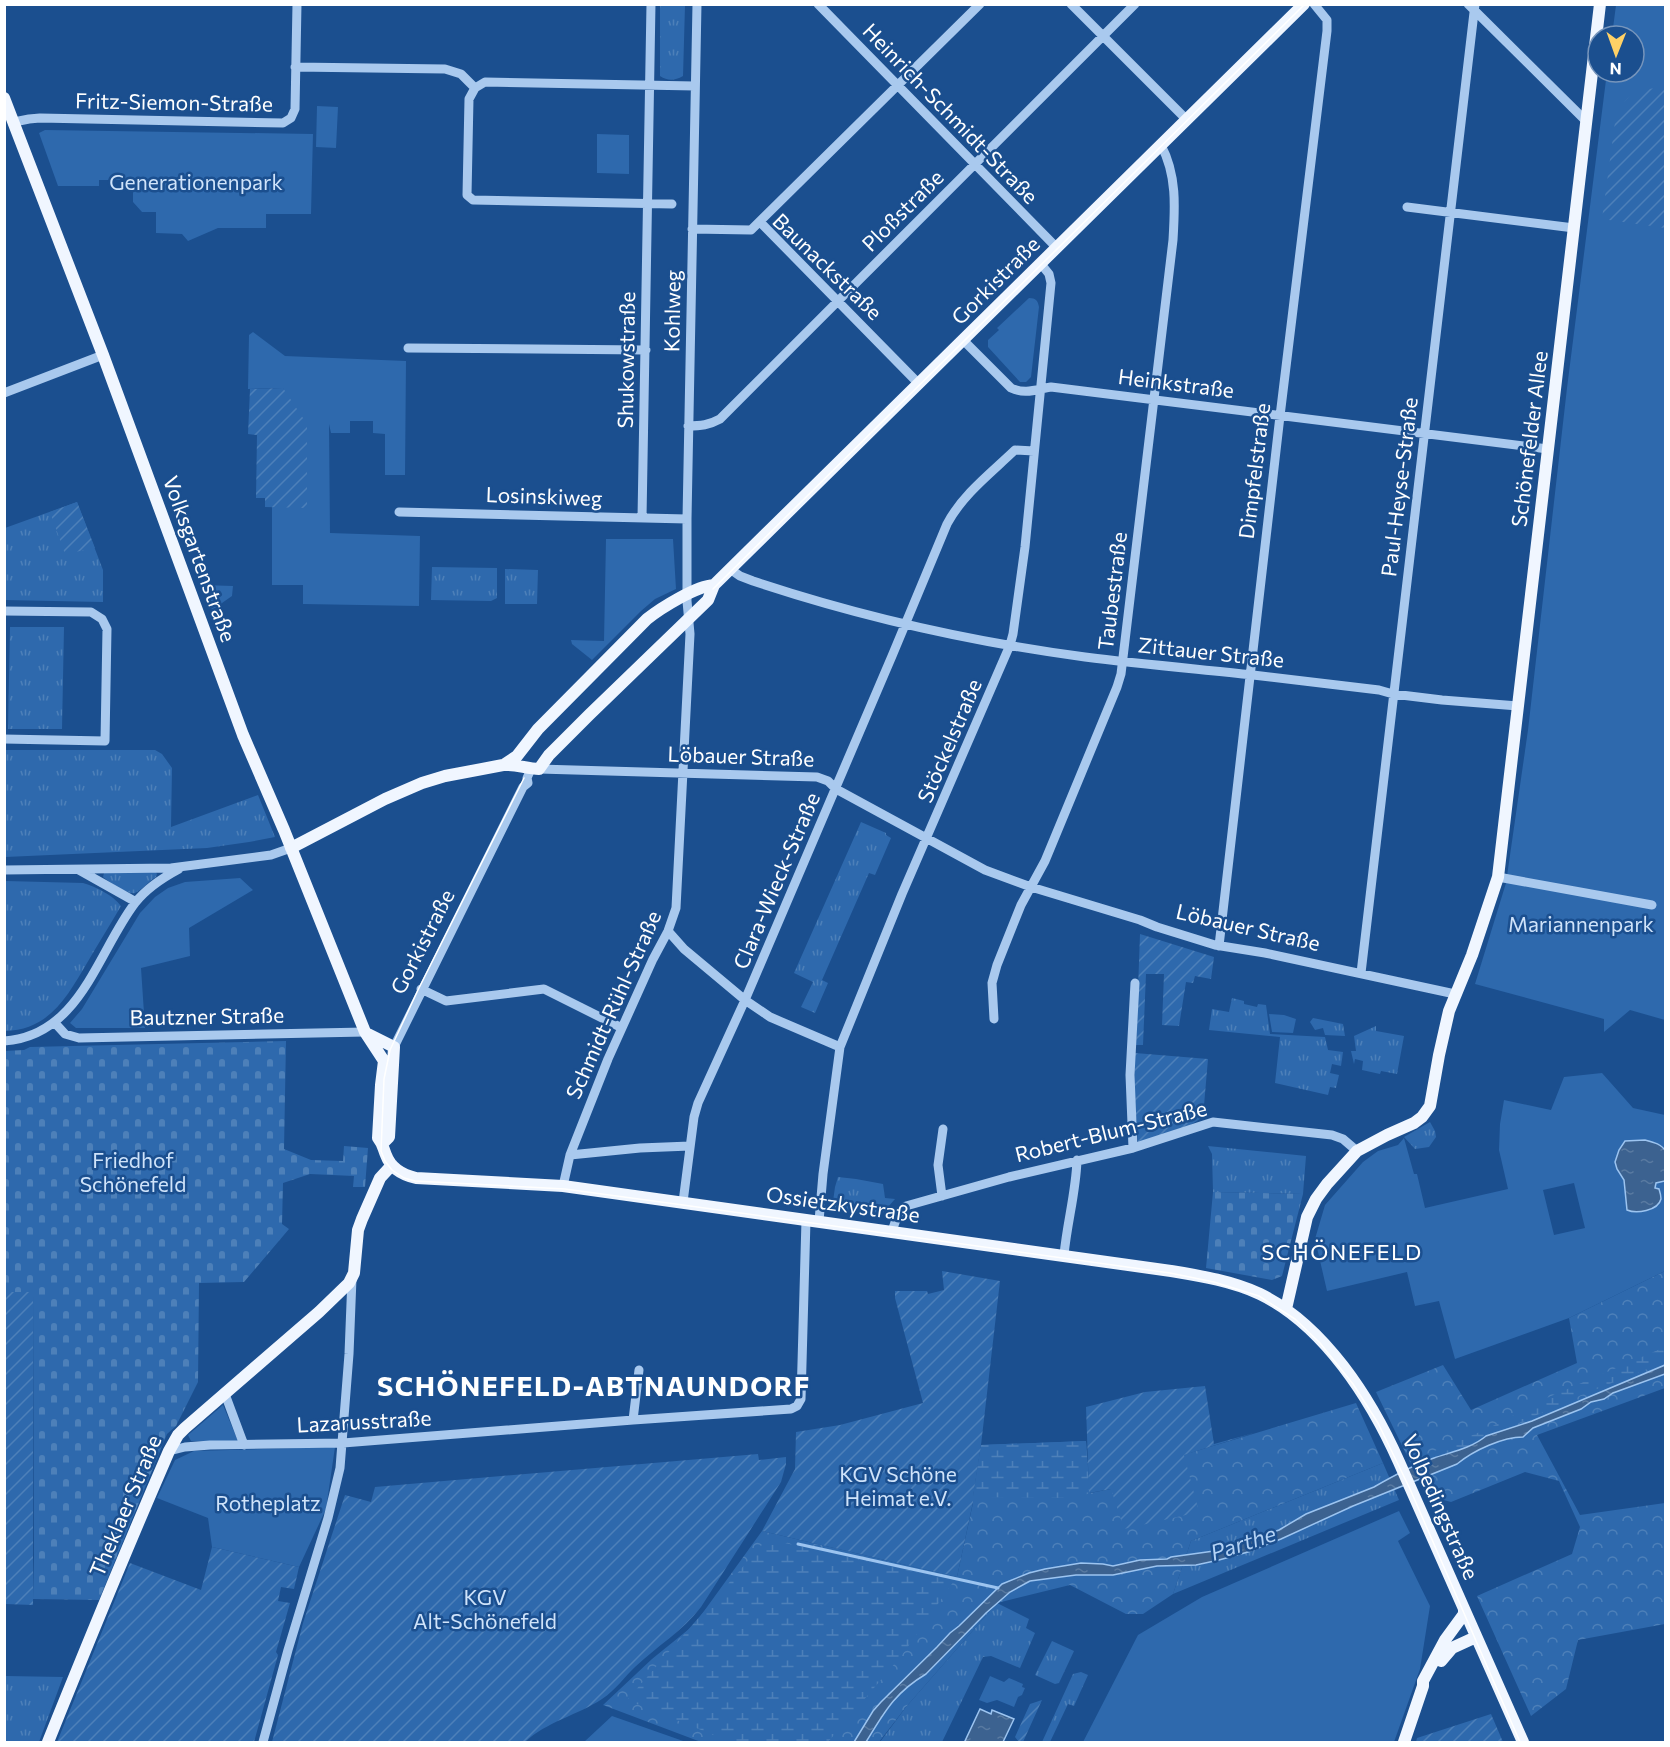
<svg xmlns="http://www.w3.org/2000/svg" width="1670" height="1747" viewBox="0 0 1670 1747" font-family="Commissioner,sans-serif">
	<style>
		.grass { fill: url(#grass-tufts) }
		.forest { fill: url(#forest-crowns) }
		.wetland { fill: url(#wetland-marsh) }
		.cemetery { fill: url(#cemetery-stones) }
		.park { fill: #2e69ad; fill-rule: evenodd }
		.garden { fill: url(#garden-furrows) }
		.water { fill: url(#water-ripples); stroke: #9cc4f0; stroke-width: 1.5 }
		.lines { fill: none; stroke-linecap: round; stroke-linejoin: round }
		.stream { stroke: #9cc4f0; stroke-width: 3 }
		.minor { stroke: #a9c9ee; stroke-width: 9 }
		.major { stroke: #f0f6ff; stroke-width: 12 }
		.tram { stroke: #fff; stroke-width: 1.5 }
		.labels { text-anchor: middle; stroke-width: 5; stroke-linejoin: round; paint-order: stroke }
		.street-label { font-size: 21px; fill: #fff; stroke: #1b4f8f }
		.park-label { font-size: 21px; fill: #cfe3fa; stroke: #1b4f8f }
		.neighbourhood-label { font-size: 22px; letter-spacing: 1.5px; fill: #fff; stroke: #1b4f8f }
		.water-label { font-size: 22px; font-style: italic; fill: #b5d3f5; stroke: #1b4f8f }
		.district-label { font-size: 27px; font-weight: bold; letter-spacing: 1.5px; fill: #fff; stroke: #1b4f8f }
	</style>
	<defs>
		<pattern id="grass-tufts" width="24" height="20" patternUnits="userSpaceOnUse" patternTransform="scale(1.5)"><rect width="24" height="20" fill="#2e69ad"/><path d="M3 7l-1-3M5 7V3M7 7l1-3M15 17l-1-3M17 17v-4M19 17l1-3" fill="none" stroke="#4d80b9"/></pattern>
		<pattern id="forest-crowns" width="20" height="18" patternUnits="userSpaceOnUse" patternTransform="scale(1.5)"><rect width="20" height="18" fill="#2e69ad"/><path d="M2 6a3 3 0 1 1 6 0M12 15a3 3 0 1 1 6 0" fill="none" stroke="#4d80b9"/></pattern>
		<pattern id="wetland-marsh" width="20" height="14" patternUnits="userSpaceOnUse" patternTransform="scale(1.5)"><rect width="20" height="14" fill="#2e69ad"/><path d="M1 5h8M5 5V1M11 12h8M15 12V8" fill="none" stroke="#4d80b9"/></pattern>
		<pattern id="cemetery-stones" width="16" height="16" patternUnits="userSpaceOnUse" patternTransform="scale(1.5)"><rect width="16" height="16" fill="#2e69ad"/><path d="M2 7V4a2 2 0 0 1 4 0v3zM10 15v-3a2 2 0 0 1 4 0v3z" fill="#4d80b9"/></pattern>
		<pattern id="garden-furrows" width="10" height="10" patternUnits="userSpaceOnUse" patternTransform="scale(1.5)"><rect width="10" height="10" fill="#2e69ad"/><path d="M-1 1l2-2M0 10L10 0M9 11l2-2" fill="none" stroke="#4d80b9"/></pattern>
		<pattern id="water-ripples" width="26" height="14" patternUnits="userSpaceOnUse" patternTransform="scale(1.5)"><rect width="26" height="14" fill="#3c6290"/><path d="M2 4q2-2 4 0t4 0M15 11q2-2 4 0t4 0" fill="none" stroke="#597aa1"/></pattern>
	</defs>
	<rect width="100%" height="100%" fill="#1b4f8f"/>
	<path class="grass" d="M660 5H685L683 76C674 81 668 81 660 76Z
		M77 502 103 570V602L5 600V528Z
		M432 567 497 568V598L491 601 431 600Z
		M505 569 538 570 537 604H505Z
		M10 627H64L62 729H8Z
		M4 750H155L162 754 172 768 171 827 258 795 275 837 249 842 207 848 5 857Z
		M861 822 886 833V835L891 838 875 875 869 873 822 980 828 983 815 1013 801 1007 813 982 794 973Z
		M155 871 157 874 156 877C149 881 142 890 135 893 128 895 109 882 103 877L104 873Z
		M5 881 83 883C95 886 114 896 121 906 110 925 98 944 87 963 67 997 49 1030 5 1031Z
		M1232 998 1244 1001V1004L1257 1007 1258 1004 1266 1005 1270 1034 1325 1037 1328 1050 1343 1052 1341 1066 1332 1064 1330 1073 1339 1075 1336 1088 1330 1087 1328 1095 1275 1083 1280 1037 1209 1030 1212 1009 1229 1012Z
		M1313 1018 1343 1024 1345 1036 1325 1035 1323 1028 1315 1030 1310 1022Z
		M1376 1026V1031L1404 1036 1397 1074 1381 1071 1380 1074 1362 1070 1363 1061 1355 1059 1354 1064 1351 1051H1356L1354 1036Z
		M1430 1122 1435 1131 1436 1137 1429 1147 1415 1149 1404 1137Z
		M1208 1146 1306 1156 1303 1194 1213 1192 1212 1154Z
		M838 1177 856 1179 883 1184 885 1198 895 1199 881 1215 832 1209 835 1187Z
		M1383 1463 1399 1500 1173 1594 1191 1541Z
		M997 1603 1029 1619 1026 1628 1035 1633 1020 1668 991 1656 983 1657 942 1742H880L906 1707Z
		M1052 1641 1074 1651 1059 1683 1055 1684 1035 1675Z
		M1081 1672 1088 1675 1074 1706 1068 1704 1050 1742H1042L1073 1674Z
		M5 1676 63 1677 39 1742H5Z"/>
	<path class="forest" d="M1665 1271V1388L1537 1435 1580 1515 1665 1503V1624L1578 1640 1566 1689 1531 1716 1477 1596 1572 1554 1580 1527 1559 1481 1525 1472 1451 1502 1426 1495 1376 1392 1443 1365 1471 1410 1577 1363 1569 1318Z
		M1356 1403 1383 1463 1191 1541 1173 1594 1143 1614H1126L1070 1585 997 1603 906 1707 879 1742H701L603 1705 652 1659 694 1625 762 1531 957 1577 973 1503V1497L981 1445 1086 1441 1090 1493 1111 1489 1183 1455Z"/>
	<path class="wetland" d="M1665 1347V1362L1579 1396 1423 1466 1420 1457 1487 1429 1542 1400Z
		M1086 1441 1089 1493 1079 1498 973 1497 981 1445Z
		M767 1539 954 1581 902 1655 828 1742H731L627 1700Z"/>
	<path class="cemetery" d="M286 1041 284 1149 311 1160 343 1161 344 1146 368 1148 365 1187H353L354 1176 310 1174 283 1183 282 1224 289 1229 244 1282 199 1283 198 1382 176 1426 167 1434 99 1600 33 1599 34 1558 33 1292H5L4 1051 24 1050 30 1047Z
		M1213 1192 1303 1194 1282 1276 1272 1280 1206 1268Z"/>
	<path class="park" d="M1616 5H1665V1020L1630 1010 1604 1032V1019L1475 984 1506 883 1528 730 1567 388 1607 72H1634V36H1612Z
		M317 106 338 107 336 148 316 147Z
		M45 130 313 134 311 214H266V228H218L188 241 182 234 156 233V212H142L133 202V180H99V186H58L39 133Z
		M597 134 629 135V174L597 173Z
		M1029 298C1036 298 1038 301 1039 307L1031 377 1026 382H1020L988 347V340L999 330 997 328Z
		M253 332 285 356 406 361 405 475H385V434L373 433V421H350V433H331L329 424 330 533 420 536 419 606 303 604V585H272V507H307L283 388 248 389 249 335Z
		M606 539H673L676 589 655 599 641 611 592 660 572 644 571 640 604 641Z
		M203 585 233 586 232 596 212 610Z
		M240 878 253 890 189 928 190 956 141 968 145 1028H76L70 1023 82 1009 140 913 155 897 168 888 185 882Z
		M1269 1014 1284 1015 1296 1019 1293 1033 1272 1032Z
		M1602 1073 1633 1108 1665 1115V1271L1569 1318 1455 1359 1439 1301 1415 1306 1407 1272 1327 1291 1315 1239 1325 1205 1363 1162 1378 1151 1398 1145 1404 1138 1414 1174H1417L1425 1208 1508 1189 1499 1150 1500 1124 1504 1100 1551 1110 1564 1077ZM1574 1183 1585 1228 1554 1235 1543 1190Z
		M223 1405 238 1441H191L188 1435Z
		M335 1447 326 1509 299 1567 212 1547 208 1518 157 1498 175 1460 194 1451Z
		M1399 1511 1410 1533 1398 1541 1430 1606 1420 1669 1394 1742H1083L1138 1635 1202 1597Z
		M990 1676 1004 1682 1009 1678 1023 1684 1022 1687 1025 1688 1022 1695 1018 1697 1014 1707 997 1700 987 1703 979 1700Z
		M612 1716 686 1742H584Z"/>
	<path class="garden" d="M1659 88 1665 90V228L1602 219 1615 122C1622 98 1634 89 1659 88Z
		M283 388 307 424V508L265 507V498H256L257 435 248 434 250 389Z
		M77 502 95 548 65 554 50 512Z
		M1140 934 1214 957 1211 979 1195 976 1193 983 1186 982 1179 1026 1162 1025 1164 974H1146L1143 1045H1136Z
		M1135 1053 1208 1059 1203 1117 1189 1126 1138 1143 1134 1091Z
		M942 1271 1000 1281 981 1445 973 1497V1502L957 1577 762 1531 795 1469 796 1432 840 1425 923 1403 895 1298V1291H927L928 1294 944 1290Z
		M5 1292H33V1605L5 1604Z
		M1205 1386 1214 1444 1254 1433 1184 1455 1199 1512 1124 1529 1111 1489 1089 1493 1086 1407 1145 1392Z
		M758 1454 759 1460 786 1457V1464L781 1482 701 1607C683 1631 657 1646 635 1667 624 1677 616 1690 602 1699 578 1715 546 1722 525 1742H272L303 1623 345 1495 371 1502 375 1487Z
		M212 1547 299 1567 294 1589 281 1587 278 1601 290 1603 276 1652 278 1655 254 1742H57L130 1563 201 1590Z
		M1042 1700 1023 1742H1019L1015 1737 1030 1704Z
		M1491 1714 1503 1742H1416L1417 1738Z"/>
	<path class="water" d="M1645 1140C1653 1142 1662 1144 1666 1152L1665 1181 1656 1183 1655 1188 1659 1189C1660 1192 1661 1196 1661 1199 1658 1211 1636 1214 1627 1210L1624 1180 1617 1169 1615 1162 1619 1150 1625 1141Z
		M1665 1365V1374L1613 1393 1604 1399 1591 1402 1581 1409 1533 1428 1523 1437C1503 1437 1474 1450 1457 1464L1353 1506 1281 1539 1248 1552 1219 1560 1196 1565 1157 1566 1113 1575H1076L1030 1581 1010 1592 986 1613 926 1674C894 1693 884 1713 866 1742H854L873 1711 881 1702 937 1647 950 1633 959 1626 1002 1584 1029 1573 1045 1569 1081 1563 1103 1564 1113 1566 1140 1560 1167 1559 1171 1557 1214 1551 1251 1540 1279 1530 1306 1514 1374 1487C1393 1476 1413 1465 1434 1458 1451 1452 1472 1448 1486 1436L1532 1421Z
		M980 1709 991 1714 992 1710 1014 1719 1003 1742H967L965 1741Z"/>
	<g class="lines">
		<path class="stream" d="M798 1544 998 1588"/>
		<path class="minor" d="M818 4 1057 248
			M1071 4 1187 120
			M1468 4 1586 121
			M295 67 445 69 461 74 475 88
			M14 122 29 119 40 118 283 123 291 118 295 109 297 4
			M672 204 473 200 467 195 469 99 475 88 485 82 695 86
			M1407 207 1574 228
			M760 222 919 384
			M692 229 751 230 980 4
			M963 340 1011 388C1026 395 1037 389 1051 387L1548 449
			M408 348 646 350
			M4 393 103 355
			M688 426C701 426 709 425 720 419L1135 4
			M399 512 687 519
			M642 518 651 4
			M730 569 740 576 753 581C861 617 973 642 1085 657 1141 664 1197 669 1253 675 1295 680 1337 685 1379 690L1393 694 1442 700 1518 706
			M4 611 91 612 102 619 107 629 105 741 4 739
			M539 769 817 777 828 781 836 789 985 870 1031 887 1140 920 1157 927 1215 945 1265 953 1455 994
			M4 870 171 868 271 855 291 848
			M79 870 136 902
			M1498 877 1652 905
			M668 931 684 949 745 1000 770 1017 840 1047
			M1219 946 1280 416 1327 31V20L1314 4
			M1361 973 1475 4
			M421 989 446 1001 544 989 622 1028
			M994 1019 992 983 997 965 1021 905 1045 861 1117 687 1121 674 1173 240C1175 207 1177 175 1161 145
			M55 1023 65 1034 79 1038 365 1032
			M4 1041C80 1036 97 953 135 903 146 889 164 877 179 869
			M394 1047 523 787 528 783 527 778 531 769
			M1133 1148 1130 1075 1135 983
			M570 1155 640 1148 690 1146
			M563 1186 570 1155 608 1059 653 959 668 931 676 908 690 634 687 601V519L697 4
			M942 1196 938 1165 943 1129
			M683 1202 694 1117 698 1103 745 1000 892 656 947 524C963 494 991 473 1015 450L1034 451
			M819 1221 823 1174 840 1047 902 894 1010 645 1013 634 1025 547 1051 283 1049 274 1041 264
			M892 1231 898 1214 906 1206 1009 1177 1133 1148 1213 1122 1332 1135 1343 1139 1357 1151
			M1064 1255C1067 1223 1076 1192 1077 1160
			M225 1394 244 1445
			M633 1420 639 1370
			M169 1451 185 1447 210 1445 343 1443 633 1420 791 1409 797 1406 801 1399 806 1220
			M263 1742 288 1650 328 1518 340 1468 349 1354 352 1278"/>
		<path class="major" d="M4 98 103 355 243 735 284 830 365 1032 384 1061 381 1085 378 1138C383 1144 383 1148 386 1155 391 1169 403 1175 416 1178L563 1186 1171 1271C1201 1276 1232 1281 1260 1294 1324 1325 1371 1399 1399 1462L1523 1742
			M505 764 517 756 538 729 647 619C661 608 696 586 714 585
			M291 848 385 799 422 783 445 776 503 765C516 764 527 769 539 769L549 755 589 715 708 600 714 585 1304 4
			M368 1034 394 1047 389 1137 383 1143
			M1286 1309 1307 1217 1316 1199 1327 1184 1357 1151 1387 1135 1414 1123 1422 1117 1430 1106 1439 1055 1449 1011 1472 955 1498 877 1600 4
			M1441 1661 1452 1648 1476 1637
			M48 1742C87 1645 127 1548 169 1451L178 1435 185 1428 319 1312 349 1283 354 1273 358 1230 362 1219 380 1178 392 1165
			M1404 1742 1423 1686V1681L1445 1640 1464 1614V1609"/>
		<path class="tram" d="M713 589 1305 4
			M524 778 418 990 390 1050 384 1079 381 1151 385 1161 392 1170 404 1178 415 1181 565 1189 683 1205 1170 1273 1214 1282 1259 1296 1295 1319 1320 1343 1353 1384 1378 1423 1410 1489 1520 1742"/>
	</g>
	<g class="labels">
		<g class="street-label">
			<text transform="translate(174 103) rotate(1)" y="7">Fritz-Siemon-Straße</text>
			<text transform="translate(950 114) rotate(46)" y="7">Heinrich-Schmidt-Straße</text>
			<text transform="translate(903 211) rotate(-45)" y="7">Ploßstraße</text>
			<text transform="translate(827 267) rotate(44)" y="7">Baunackstraße</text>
			<text transform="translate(996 281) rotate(-45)" y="7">Gorkistraße</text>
			<text transform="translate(673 311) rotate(-89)" y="7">Kohlweg</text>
			<text transform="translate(627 360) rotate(-89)" y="7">Shukowstraße</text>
			<text transform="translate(1176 384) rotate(7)" y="7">Heinkstraße</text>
			<text transform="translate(1530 439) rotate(-83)" y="7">Schönefelder Allee</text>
			<text transform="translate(1255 471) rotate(-83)" y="7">Dimpfelstraße</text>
			<text transform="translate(1400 487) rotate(-83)" y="7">Paul-Heyse-Straße</text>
			<text transform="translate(544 497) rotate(2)" y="7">Losinskiweg</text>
			<text transform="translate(199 559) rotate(70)" y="7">Volksgartenstraße</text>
			<text transform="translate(1113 591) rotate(-83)" y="7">Taubestraße</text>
			<text transform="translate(1211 653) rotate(6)" y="7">Zittauer Straße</text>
			<text transform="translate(950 741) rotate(-67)" y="7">Stöckelstraße</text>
			<text transform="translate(741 757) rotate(2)" y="7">Löbauer Straße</text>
			<text transform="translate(777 881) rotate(-67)" y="7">Clara-Wieck-Straße</text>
			<text transform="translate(1248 928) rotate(13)" y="7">Löbauer Straße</text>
			<text transform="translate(423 942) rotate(-63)" y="7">Gorkistraße</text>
			<text transform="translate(614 1005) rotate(-66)" y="7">Schmidt-Rühl-Straße</text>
			<text transform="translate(207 1017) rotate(-1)" y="7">Bautzner Straße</text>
			<text transform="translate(1111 1132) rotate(-14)" y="7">Robert-Blum-Straße</text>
			<text transform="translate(843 1205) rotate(8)" y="7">Ossietzkystraße</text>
			<text transform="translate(364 1422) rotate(-3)" y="7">Lazarusstraße</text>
			<text transform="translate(126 1506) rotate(-67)" y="7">Theklaer Straße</text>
			<text transform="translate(1440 1507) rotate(66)" y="7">Volbedingstraße</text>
		</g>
		<g class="park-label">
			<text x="196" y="190">Generationenpark</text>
			<text x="1581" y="932">Mariannenpark</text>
			<text x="133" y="1168">Friedhof<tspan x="133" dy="24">Schönefeld</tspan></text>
			<text x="898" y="1482">KGV Schöne<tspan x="898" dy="24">Heimat e.V.</tspan></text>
			<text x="268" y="1511">Rotheplatz</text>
			<text x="485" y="1605">KGV<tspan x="485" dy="24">Alt-Schönefeld</tspan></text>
		</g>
		<g class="neighbourhood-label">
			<text x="1342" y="1260">SCHÖNEFELD</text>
		</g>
		<g class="water-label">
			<text transform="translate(1243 1543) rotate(-18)" y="8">Parthe</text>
		</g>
		<g class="district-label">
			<text x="594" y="1396">SCHÖNEFELD-ABTNAUNDORF</text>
		</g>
	</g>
	<rect width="1670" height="1747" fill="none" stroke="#ffffff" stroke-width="12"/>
	<g transform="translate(1616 54) rotate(181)"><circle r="28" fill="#1b4f8f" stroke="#7695bc" stroke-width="1.5"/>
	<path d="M0-4.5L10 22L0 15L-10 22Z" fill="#ffd166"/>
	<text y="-9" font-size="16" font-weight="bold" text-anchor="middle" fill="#ffffff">N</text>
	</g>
</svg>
